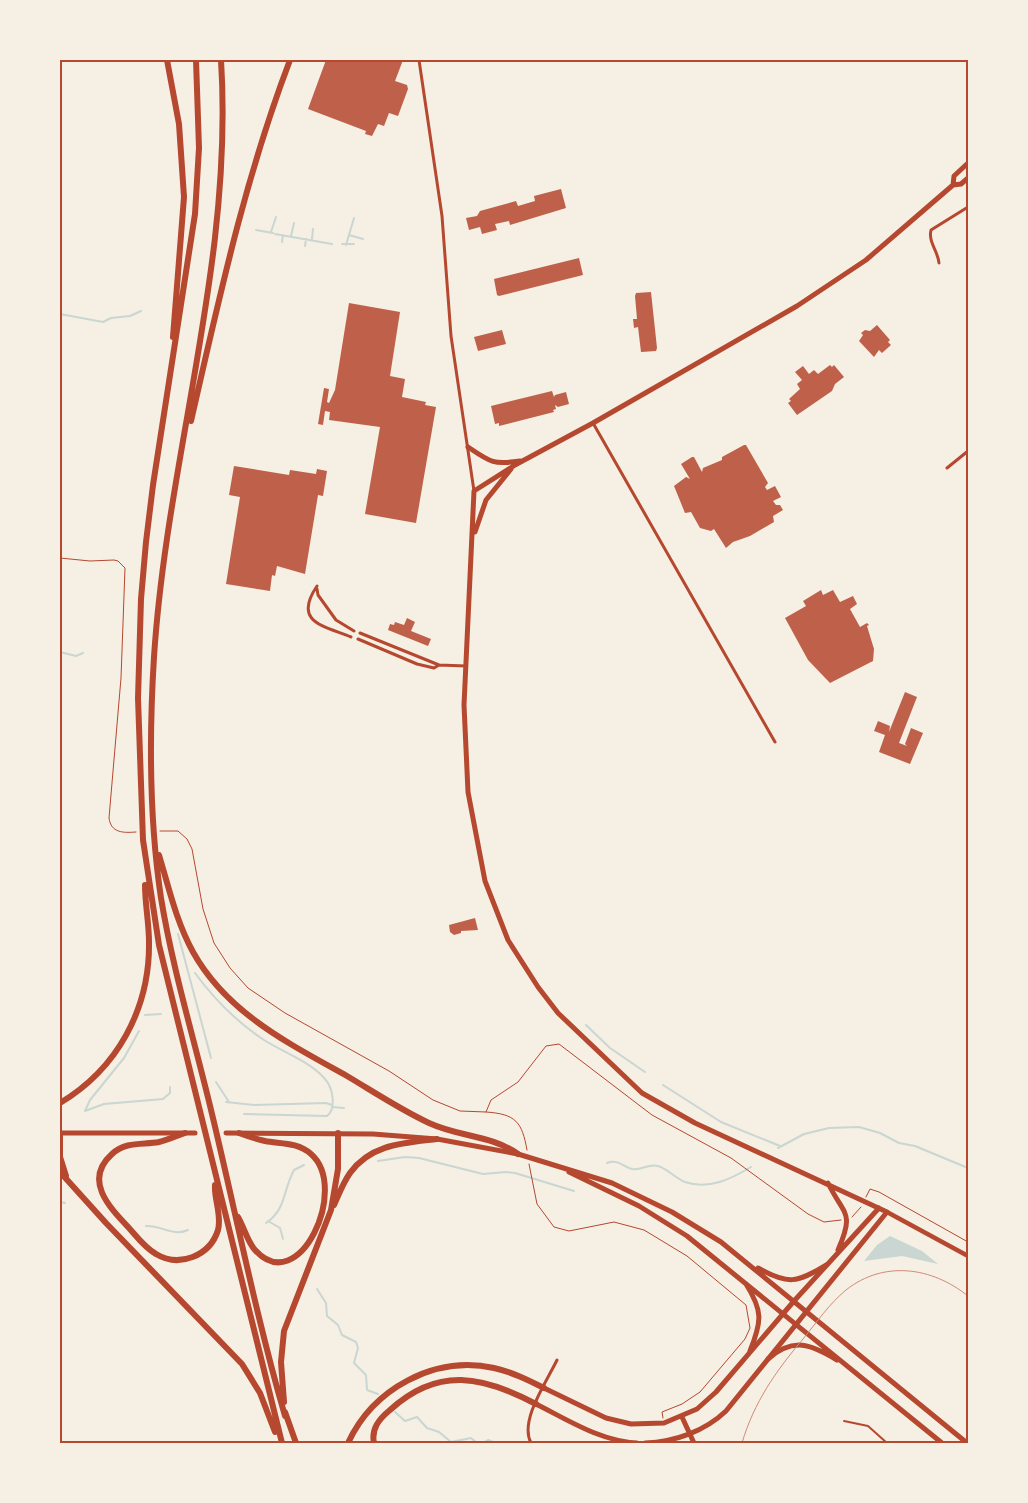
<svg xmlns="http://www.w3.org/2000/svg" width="1028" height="1503" viewBox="0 0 1028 1503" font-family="Inter,sans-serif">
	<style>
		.water { fill: #c9d6d2 }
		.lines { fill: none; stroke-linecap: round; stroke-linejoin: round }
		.stream { stroke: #c9d6d2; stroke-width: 2 }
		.building { fill: #bf614a }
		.path { stroke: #b5482f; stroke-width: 1 }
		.service { stroke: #b5482f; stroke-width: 2 }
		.minor { stroke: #b5482f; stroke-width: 3 }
		.tertiary { stroke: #b5482f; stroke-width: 4.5 }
		.secondary { stroke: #b5482f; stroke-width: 5 }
		.primary { stroke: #b5482f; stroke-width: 5 }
		.motorway { stroke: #b5482f; stroke-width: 6 }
		.tram { stroke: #cf8b77; stroke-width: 1 }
		.neatline { fill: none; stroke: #b5482f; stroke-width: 2 }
	</style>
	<rect width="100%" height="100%" fill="#f6efe4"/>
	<path class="water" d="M890 1236 922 1251 938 1264 902 1256 864 1261 877 1245Z"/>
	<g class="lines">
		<path class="stream" d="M256 230 273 233
			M271 232 276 217
			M275 234 332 244
			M349 235 363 239
			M291 236 294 223
			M312 239 313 229
			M282 242 283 235
			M342 244H354
			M346 245 354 218
			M305 246 306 239
			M60 314 103 322 111 318 130 316 141 311
			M60 652 76 656 83 653
			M178 934 211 1058
			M195 973C214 999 237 1022 264 1040 284 1053 315 1063 328 1083 333 1092 336 1109 327 1116L244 1114
			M145 1015 161 1014
			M586 1025 610 1048 645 1072
			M216 1082 229 1102
			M663 1085 721 1122 780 1146
			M226 1102 254 1105 326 1103 332 1105
			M332 1107 344 1108
			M85 1111 90 1100 124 1058 139 1031
			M85 1111 104 1104 163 1099 170 1093V1087
			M778 1148 804 1134 829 1128 859 1127 880 1133 899 1143 915 1146 968 1168
			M378 1161 405 1157 419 1158 483 1174 506 1172 515 1173 574 1191
			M607 1163C618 1159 622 1166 632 1169 641 1171 649 1163 658 1166 668 1169 675 1178 685 1182 709 1190 731 1179 751 1167
			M60 1202 65 1203
			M268 1221 280 1228 283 1239
			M266 1223C286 1210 283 1190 294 1170L304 1165
			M146 1226C161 1225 173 1237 188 1230
			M317 1289 326 1303 327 1316 338 1325 342 1335 356 1342 358 1348 354 1363 366 1375 367 1390 378 1394
			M395 1412 405 1421 417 1417 427 1428 439 1432 451 1442 471 1438 477 1443
			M483 1443 488 1440 496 1443"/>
	</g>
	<path class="building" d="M326 60H403L395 81 407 85 408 89 398 116 389 113 384 126 378 124 372 136 365 134 366 131 308 109Z
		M561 189 566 208 510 225 509 221 495 224 497 230 482 234 480 227 469 230 466 218 477 216 480 211 516 201 518 206 535 201 534 196Z
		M579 258 583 275 499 296 497 295 494 279Z
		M651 292 657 348 656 351 641 352 638 327 634 328 633 319H637L635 296 636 293Z
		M349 303 400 312 390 376 405 379 402 397 426 402 425 405 436 407 416 523 365 514 380 427 329 420 330 412 325 411 323 425 318 424 324 388 329 389 327 402 329 403 335 390Z
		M877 325 890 340 888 342 891 345 882 353 879 350 874 357 859 341 863 335 861 333 865 330 870 331Z
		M502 330 506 344 478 351 474 337Z
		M830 365 832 367 834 365 844 377 835 384 832 391 797 415 788 403 791 401 789 399 800 389 797 384 802 380 795 372 803 366 809 374 814 370 818 374Z
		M552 391 554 397 555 395 566 392 569 404 558 407 555 405 556 409 553 410 554 412 499 426V423L495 424 491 406Z
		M744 445H746L768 483 765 487 767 490 775 486 781 497 773 501 776 505H780L783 510 773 516 774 522 750 536 733 542 726 548 714 529 711 531 700 528 691 512 685 513 674 486 686 477 690 479 681 464 692 457H694L702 472 703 468 722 460V457Z
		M234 466 289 475 290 470 316 474 317 469 327 471 323 496 318 495 305 574 277 566 275 576 272 575 270 591 226 584 240 497 229 495Z
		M821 590 823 595 833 590 840 602 853 596 857 604 850 609 860 627 867 623 869 625 867 626 874 649 873 661 830 683 808 660 785 618 806 606 803 601Z
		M407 618 415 622 411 631 431 639 428 646 388 630 390 624 394 625 395 622 404 625Z
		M905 692 917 697 899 743 907 746 905 744 911 728 923 733 910 764 879 752 885 735 874 731 878 721 890 726 889 732Z
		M475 918 478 930 461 931V933L454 935 450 932 449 925Z"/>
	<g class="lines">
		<path class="path" d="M60 558 90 561 114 560 118 561 125 568 121 678 109 818C111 833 123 833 136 832
			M160 831H178L187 839 192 849 203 909 214 943 230 968 248 988 285 1013 389 1071 433 1100 460 1111 486 1112 491 1100 518 1082 546 1046 559 1044 652 1115 731 1158 808 1214 824 1222 841 1220
			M486 1112C516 1114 522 1122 527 1150
			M529 1164 537 1204 554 1227 569 1231 614 1222 644 1230 687 1256 746 1305 750 1328 745 1339 700 1392 682 1404 662 1412 663 1418
			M866 1197 870 1189 879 1192 968 1242
			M852 1217 861 1207"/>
		<path class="service" d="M844 1421 868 1426 887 1443"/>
		<path class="minor" d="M419 60 442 216 451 336 474 491
			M939 263C938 251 928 242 931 230L968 207
			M593 423 775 742
			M947 468 968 451
			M317 586C292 623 325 626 351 637
			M317 589 318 595 336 620 354 631
			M360 633 439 665 466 666
			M358 639 417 664 434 668 439 665
			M531 1443C519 1421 547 1381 557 1360"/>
		<path class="tertiary" d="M887 1212 968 1256"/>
		<path class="secondary" d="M953 185 954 176 968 163
			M468 447C490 462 493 465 520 461
			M475 532 486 500 511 469
			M828 1183C844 1216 855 1211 838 1250
			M544 1388 606 1418 631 1424 664 1423 697 1409 716 1392 794 1301 879 1208
			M536 1404C568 1420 600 1441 637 1443
			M682 1417 694 1443
			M645 1443C675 1442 705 1431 726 1411L887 1212 695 1123 642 1093 558 1013 538 987 508 940 485 881 468 792 464 705 474 491 515 465 593 423 797 306 866 260 953 185 961 184 968 178"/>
		<path class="primary" d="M60 1133H195
			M226 1133 373 1134 437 1139 518 1154 612 1183 672 1212 721 1242 967 1443
			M569 1172 639 1206 687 1236 942 1443
			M758 1268C788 1285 797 1283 826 1265
			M746 1284C763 1311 762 1321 750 1351
			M768 1359C793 1337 811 1344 837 1360"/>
		<path class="motorway" d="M167 60 179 124 184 197 173 337
			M196 60 199 148 195 214 153 485 146 542 141 599 138 698 143 840 159 945 282 1443
			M221 60C234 262 167 456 154 657 149 737 149 818 161 898 173 971 195 1042 212 1114 236 1214 256 1316 285 1416
			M191 421C219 299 245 178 290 60
			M159 855C169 888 176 921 193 952 227 1013 288 1043 347 1076 374 1092 401 1110 429 1123 459 1137 491 1135 518 1154
			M60 1103C117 1069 150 1009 149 942 149 923 145 904 145 885
			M60 1133V1157L66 1176
			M185 1133C176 1136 168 1140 159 1142 143 1145 126 1141 112 1154 83 1180 109 1207 129 1228 137 1237 145 1248 156 1254 179 1268 210 1256 218 1230 222 1215 214 1200 215 1185
			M60 1172 106 1223 242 1364 260 1393 275 1432
			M334 1205C339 1194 343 1183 350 1173 371 1144 404 1143 437 1139
			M238 1217C244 1227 247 1241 255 1250 299 1299 350 1188 311 1154 297 1142 281 1144 265 1141 256 1139 247 1136 239 1133
			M284 1402 281 1362 284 1331 331 1210 338 1169V1133
			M285 1412 296 1443
			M348 1443C373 1389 434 1355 494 1368 512 1372 528 1380 544 1388
			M374 1443C371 1429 379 1419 390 1410 438 1366 483 1376 536 1404"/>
		<path class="tram" d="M742 1443C754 1402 776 1371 803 1339 817 1322 829 1304 846 1290 884 1260 932 1267 968 1296"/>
	</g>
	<rect width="1028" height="1503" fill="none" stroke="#f6efe4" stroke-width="122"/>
	<rect x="61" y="61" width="906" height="1381" class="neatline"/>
</svg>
